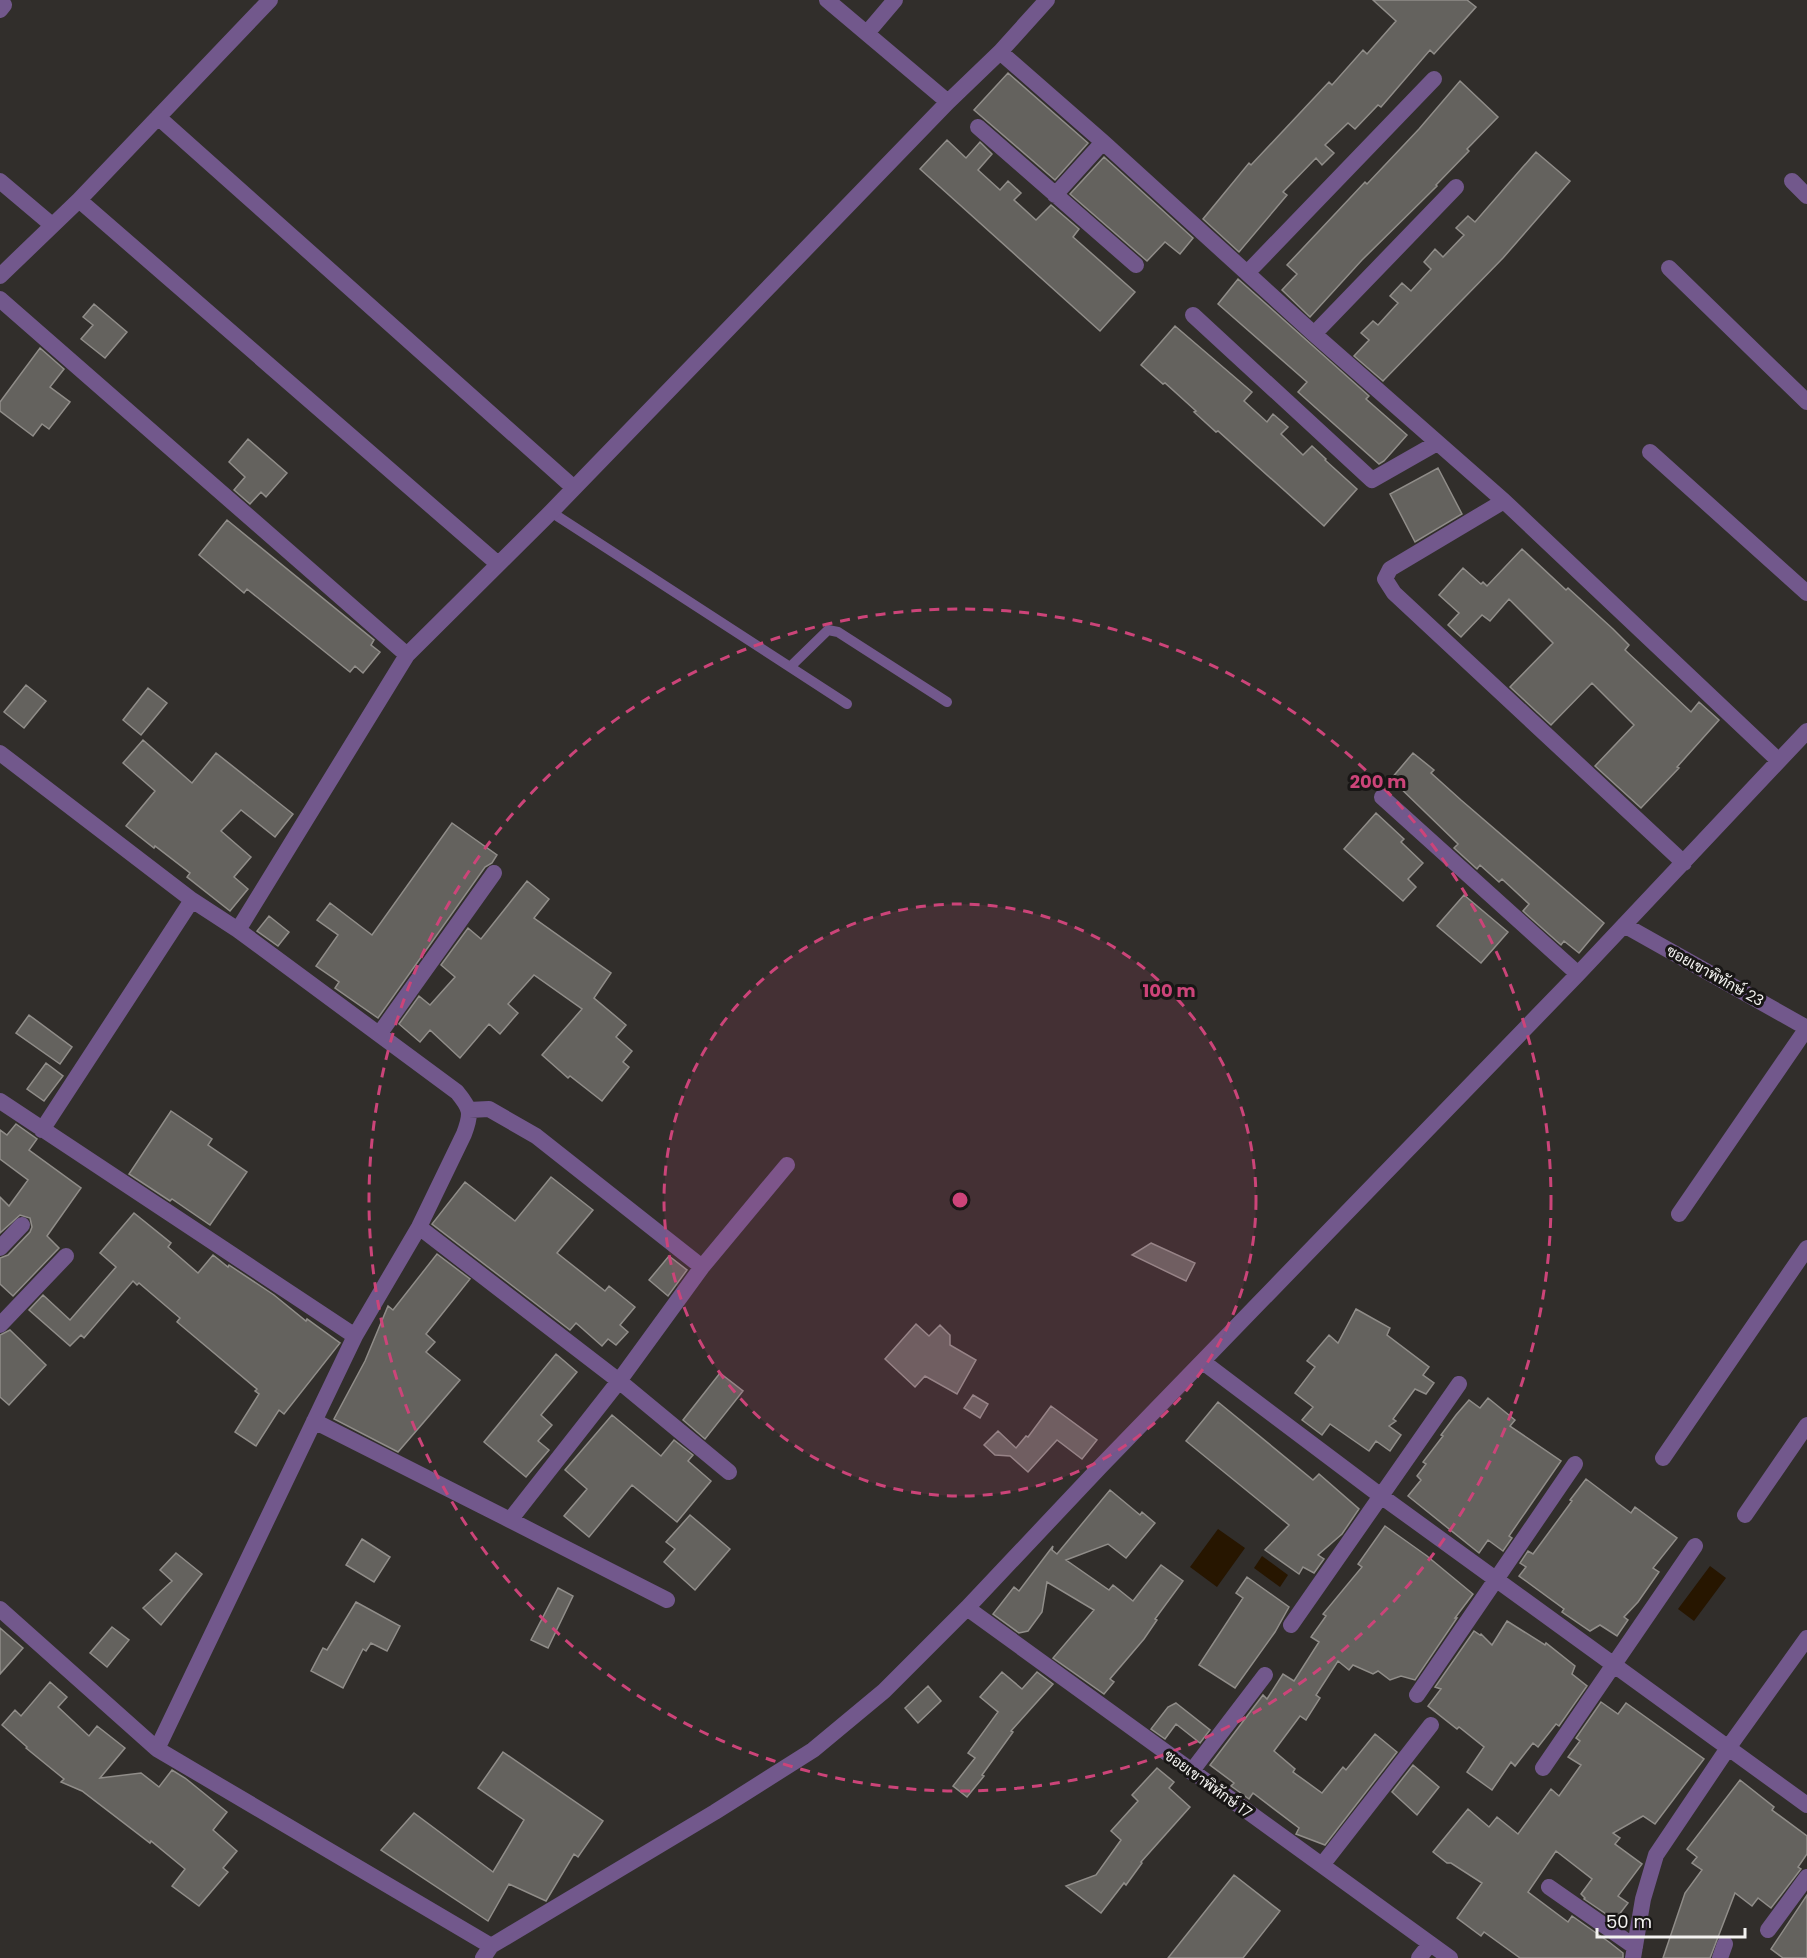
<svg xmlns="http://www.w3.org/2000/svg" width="1807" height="1958" viewBox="0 0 1807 1958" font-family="Poppins,Sarabun,sans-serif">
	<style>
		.water { fill: #271600 }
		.building { fill: #64625e; stroke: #908d89; stroke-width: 1.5 }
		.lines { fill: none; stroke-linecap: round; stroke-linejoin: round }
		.service { stroke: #72588c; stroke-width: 10 }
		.minor { stroke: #72588c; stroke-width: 16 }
		.ring { fill: none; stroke: #cc4479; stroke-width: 3; stroke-dasharray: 10 8 }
		.labels { text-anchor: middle; stroke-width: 6; stroke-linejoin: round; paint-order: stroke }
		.street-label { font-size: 15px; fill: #f3f2f0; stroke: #181615 }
		.centre { fill: #cc4479; stroke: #181615; stroke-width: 3 }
		.ring-label { font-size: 18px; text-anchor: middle; font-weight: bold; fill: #cc4479; stroke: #181615; stroke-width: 6; stroke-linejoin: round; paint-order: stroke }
	</style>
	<rect width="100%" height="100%" fill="#312e2b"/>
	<path class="water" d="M1218 1529 1245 1548 1217 1587 1190 1567Z
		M1262 1556 1288 1575 1280 1587 1254 1568Z
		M1710 1566 1726 1578 1694 1621 1678 1609Z"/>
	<path class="building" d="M1373 0H1467L1476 7 1434 54 1430 50 1381 107 1378 105 1355 129 1348 123 1325 145 1334 153 1322 165 1316 158 1283 192 1287 195 1239 252 1203 219 1249 163 1251 165 1329 82 1332 85 1363 50 1367 54 1396 21Z
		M1008 73 1088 143 1055 180 974 110Z
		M1460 81 1498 117 1467 149 1469 151 1436 185 1437 186 1362 260 1310 317 1282 290 1297 274 1287 265 1365 182 1367 184 1419 129Z
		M947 140 966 158 980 142 992 154 978 170 1000 190 1008 181 1021 193 1014 200 1036 220 1051 205 1079 229 1073 237 1135 292 1100 331 920 169Z
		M1536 152 1570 181 1503 258 1383 381 1354 356 1369 340 1361 333 1373 321 1378 325 1398 303 1390 296 1402 283 1411 291 1431 269 1424 262 1435 249 1443 257 1464 235 1456 228 1468 216 1475 222Z
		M1104 157 1193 238 1180 254 1165 242 1147 261 1070 194Z
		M1238 279 1369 396 1366 399 1407 435 1384 461 1379 464 1298 392 1307 382 1218 304Z
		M94 304 127 332 105 358 81 339 93 325 83 317Z
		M1175 326 1252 392 1244 401 1267 422 1273 414 1288 427 1281 434 1303 455 1312 446 1326 459 1325 460 1357 489 1324 526 1218 431 1216 432 1194 412 1196 411 1165 383 1163 384 1141 365Z
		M40 348 64 369 50 387 70 402 49 429 42 424 33 436 0 411V402Z
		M248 439 287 473 266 497 261 492 250 504 234 490 245 477 229 462Z
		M1438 468 1462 514 1415 542 1390 494Z
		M227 520 374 640 371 645 380 652 363 673 355 666 350 672 247 589 244 593 199 555Z
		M1522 549 1566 590 1568 588 1613 629 1629 645 1625 650 1691 712 1699 702 1719 720 1677 767 1679 768 1641 808 1595 766 1634 725 1592 683 1551 725 1510 687 1553 643 1509 599 1490 621 1482 615 1461 637 1448 625 1459 613 1439 595 1463 568 1481 584 1483 582 1487 586Z
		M26 685 46 701 24 728 4 712Z
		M148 688 167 703 141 735 123 720Z
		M143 740 192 783 216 753 293 814 275 837 241 810 221 831 251 857 234 877 248 889 230 911 187 877 190 873 155 846 154 848 126 826 155 791 123 763Z
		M1413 753 1434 770 1431 773 1461 800 1604 923 1579 953 1564 941 1561 945 1523 911 1529 904 1502 879 1499 882 1480 865 1477 869 1454 848 1458 844 1391 779Z
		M1376 813 1404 839 1401 842 1423 863 1408 879 1416 887 1403 901 1344 849Z
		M452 823 497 855 492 863 485 867 378 1018 335 988 339 982 316 966 338 935 317 920 330 903 372 935Z
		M527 881 549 899 534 918 611 973 594 998 626 1025 616 1037 632 1051 623 1062 629 1067 602 1101 570 1076 568 1078 542 1055 582 1009 534 975 508 1004 518 1013 500 1034 489 1024 460 1058 430 1030 420 1042 399 1024 419 996 430 1005 455 977 441 965 468 928 481 939Z
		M1464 895 1508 932 1481 963 1437 926Z
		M269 916 289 932 278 946 257 931Z
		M29 1015 72 1047 60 1064 16 1033Z
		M46 1063 63 1076 44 1101 27 1089Z
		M171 1111 212 1139 208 1145 247 1172 210 1225 172 1199 170 1201 129 1174Z
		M16 1124 37 1139 29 1150 81 1188 47 1236 59 1248 13 1296 0 1284V1258L8 1255 30 1232 32 1227 30 1218 20 1215 0 1233V1197L9 1206 28 1180 0 1159V1130L7 1135Z
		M551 1177 593 1210 557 1253 605 1291 609 1286 635 1307 620 1325 628 1332 616 1345 608 1339 602 1346 576 1323 570 1330 432 1224 465 1182 515 1221Z
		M134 1213 171 1243 168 1247 198 1273 213 1255 228 1267 229 1265 274 1295 306 1321 307 1319 340 1343 284 1414 279 1410 256 1446 235 1432 259 1394 255 1391 257 1389 177 1322 180 1318 139 1283 137 1285 133 1281 84 1338 81 1335 70 1346 29 1310 43 1295 70 1320 116 1267 100 1253Z
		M1151 1243 1195 1263 1186 1281 1132 1255Z
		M437 1254 470 1279 426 1334 435 1342 426 1352 460 1380 398 1452 334 1419 365 1361 388 1306 393 1310Z
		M669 1256 687 1270 668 1296 649 1280Z
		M1356 1309 1390 1328 1387 1335 1429 1367 1423 1375 1434 1383 1426 1394 1415 1389 1393 1419 1396 1421 1389 1426 1401 1435 1390 1451 1376 1441 1369 1451 1330 1424 1322 1435 1302 1420 1313 1407 1295 1393 1315 1367 1307 1361 1329 1335 1338 1343Z
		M916 1324 929 1336 940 1325 950 1335V1345L976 1360 957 1394 925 1376 915 1387 885 1359Z
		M10 1330 46 1365 9 1405 0 1397V1335Z
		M556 1354 577 1372 541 1415 552 1425 538 1441 549 1450 526 1477 484 1442Z
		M720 1373 743 1391 705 1439 683 1420Z
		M973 1395 988 1404 980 1418 964 1408Z
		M1488 1398 1515 1420 1510 1426 1561 1461 1509 1536 1512 1538 1503 1551 1488 1540 1479 1553 1408 1496 1421 1480 1417 1476 1426 1464 1423 1462 1443 1436 1441 1435 1456 1415 1469 1400 1480 1408Z
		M1218 1402 1313 1480 1319 1474 1359 1509 1342 1534 1318 1555 1324 1559 1314 1573 1303 1567 1299 1574 1265 1550 1289 1525 1186 1441Z
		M1051 1406 1097 1440 1082 1459 1057 1440 1028 1472 1010 1456 995 1455 984 1445 998 1431 1016 1448 1026 1436 1028 1437Z
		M612 1415 661 1456 674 1440 693 1455 688 1461 711 1481 677 1522 632 1485 589 1537 564 1516 587 1489 565 1470Z
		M1586 1479 1631 1513 1635 1507 1677 1538 1653 1568 1659 1572 1638 1602 1624 1617 1628 1620 1617 1636 1600 1625 1590 1631 1562 1612 1564 1609 1519 1576 1526 1567 1520 1563 1528 1551 1533 1554 1572 1501 1570 1500Z
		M1110 1490 1140 1515 1142 1512 1155 1523 1126 1558 1108 1544 1066 1560 1109 1590 1113 1585 1133 1601 1161 1565 1183 1581 1155 1619 1157 1620 1144 1639 1110 1679 1114 1682 1104 1694 1053 1658 1094 1610 1047 1582 1042 1612 1028 1631 1019 1633 993 1614 1014 1587 1019 1591 1053 1546 1052 1550 1057 1554Z
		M690 1515 730 1549 695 1590 664 1562 675 1549 666 1542Z
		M1385 1526 1427 1556 1473 1594 1455 1618H1457L1415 1680 1401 1676 1390 1680 1378 1671 1373 1674 1353 1665 1349 1670 1338 1661 1316 1695 1320 1698 1306 1720 1300 1716 1274 1751 1295 1769 1293 1772 1322 1793 1343 1767 1346 1770 1375 1734 1397 1752 1325 1845 1296 1834 1299 1828 1253 1793 1249 1799 1231 1786 1234 1783 1210 1765 1263 1695 1267 1699 1283 1674 1294 1681 1319 1642 1311 1637 1326 1616 1323 1614 1362 1567 1358 1564Z
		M362 1539 390 1557 374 1582 346 1565Z
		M176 1553 202 1574 161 1625 143 1608 172 1581 160 1570Z
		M1247 1577 1289 1607 1275 1632 1235 1688 1199 1665 1243 1598 1236 1593Z
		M558 1588 573 1596 548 1648 531 1640Z
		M356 1602 400 1626 387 1651 371 1643 366 1651 363 1649 343 1688 311 1671 323 1648 327 1650Z
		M1507 1621 1545 1645 1546 1643 1575 1666 1572 1674 1587 1686 1559 1726 1556 1724 1538 1747 1533 1743 1515 1766 1511 1762 1492 1790 1467 1772 1484 1747 1459 1727 1457 1729 1428 1706 1441 1689 1435 1687 1474 1631 1480 1635 1481 1634 1492 1645Z
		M112 1627 129 1640 107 1667 90 1653Z
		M0 1628 23 1648 0 1674Z
		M1002 1672 1022 1689 1037 1672 1053 1684 1011 1731 1013 1732 982 1775 984 1776 967 1797 953 1786 975 1758 968 1753 998 1712 980 1697Z
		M50 1682 67 1697 58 1707 89 1736 97 1726 125 1748 100 1778 141 1773 159 1787 172 1770 185 1778 227 1812 213 1830 237 1851 223 1868 228 1872 199 1906 172 1886 185 1869 151 1841 150 1843 82 1791 61 1782 64 1779 26 1748 27 1747 2 1725 15 1710 21 1716Z
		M928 1686 941 1701 918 1723 905 1708Z
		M1601 1702 1618 1714 1626 1703 1704 1759 1655 1824 1643 1816 1613 1833 1620 1838 1615 1844 1642 1864 1618 1896 1628 1903 1615 1920 1584 1899 1585 1898 1581 1894 1592 1879 1556 1851 1528 1892 1568 1922 1572 1916 1609 1942 1623 1953V1958H1520L1484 1932 1481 1936 1457 1918 1482 1883 1451 1863H1447L1433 1852 1468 1809 1489 1827 1497 1817 1518 1834 1551 1789 1559 1796 1581 1765 1568 1757 1580 1741 1576 1738Z
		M1176 1703 1210 1730 1200 1743 1176 1724 1165 1739 1151 1729 1168 1707Z
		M503 1752 603 1821 578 1857 574 1854 546 1901 509 1884 488 1921 381 1850 414 1813 493 1872 524 1820 478 1788Z
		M1413 1765 1439 1787 1417 1815 1392 1792Z
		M1157 1768 1174 1782 1169 1788 1190 1807 1141 1862 1142 1863 1126 1885 1124 1883 1101 1913 1066 1886 1096 1875 1121 1840 1111 1831 1138 1801 1132 1795Z
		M1740 1780 1774 1807 1772 1810 1807 1836V1854L1798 1867 1801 1869 1771 1908 1758 1898 1752 1906 1735 1893 1710 1958H1663L1685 1893 1702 1870 1692 1863 1697 1857 1687 1849Z
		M1234 1875 1280 1911 1243 1958H1168Z
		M1807 1895V1958H1783L1771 1949Z"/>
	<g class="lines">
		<path class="service" d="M551 512 847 704
			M790 667 828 630 838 632 947 702"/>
		<path class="minor" d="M827 0 948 102
			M0 10 4 5
			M867 33 895 0
			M1000 52 1103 142 1314 334 1504 501 1778 760
			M158 117 574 488
			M978 127 1136 265
			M0 181 52 225
			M1792 181 1807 196
			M1055 195 1103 142
			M79 200 498 564
			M1669 268 1807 402
			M1248 272 1434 79
			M0 276 79 200 270 0
			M0 299 407 655
			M1193 315 1372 480 1437 443
			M1314 334 1456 187
			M1650 452 1807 593
			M1504 501 1390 569 1385 579 1394 593 1684 863
			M0 753 192 900 238 930 457 1092C471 1109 472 1113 464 1134L419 1227 355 1336 157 1749 491 1946
			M1382 797 1578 974
			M1624 925 1807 1028 1679 1214
			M238 930 407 655 551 512 948 102 1000 52 1047 0
			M380 1033 494 873
			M0 1101 355 1336
			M469 1110 489 1109 536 1136 702 1267
			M42 1130 192 900
			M0 1248 22 1225
			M0 1325 66 1256
			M1203 1362 1381 1496 1807 1805
			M314 1421 510 1520 619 1381 419 1227
			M1663 1458 1807 1248
			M729 1472 619 1381 702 1267 787 1165
			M1745 1515 1807 1425
			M510 1520 667 1600
			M967 1608 1450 1958
			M0 1609 157 1749
			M1291 1625 1459 1384
			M1417 1695 1575 1464
			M1543 1768 1695 1546
			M1191 1772 1265 1675
			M1322 1865 1431 1725
			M1549 1887 1635 1947
			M1768 1930 1807 1877
			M483 1958 491 1946 715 1812 813 1750 884 1691 967 1608 1101 1466 1578 974 1807 731
			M1419 1958 1430 1944
			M1633 1958 1643 1899 1656 1855 1728 1748 1807 1638
			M1720 1958 1725 1944"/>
	</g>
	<circle cx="960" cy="1200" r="296" fill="#cc4479" fill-opacity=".12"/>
	<g class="ring">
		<circle cx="960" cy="1200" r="296"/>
		<circle cx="960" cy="1200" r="591"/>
	</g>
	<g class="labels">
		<g class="street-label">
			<text transform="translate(1715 976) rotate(29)" y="5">ซอยเขาพิทักษ์ 23</text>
			<text transform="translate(1208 1784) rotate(36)" y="5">ซอยเขาพิทักษ์ 17</text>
		</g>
	</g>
	<circle cx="960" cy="1200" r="9" class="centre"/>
	<g class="ring-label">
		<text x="1378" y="788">200 m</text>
		<text x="1169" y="997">100 m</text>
	</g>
	<path d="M1597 1928v9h148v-9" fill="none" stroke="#f3f2f0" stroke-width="3"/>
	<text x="1606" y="1928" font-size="18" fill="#f3f2f0" stroke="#181615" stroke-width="4.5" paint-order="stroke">50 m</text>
</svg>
